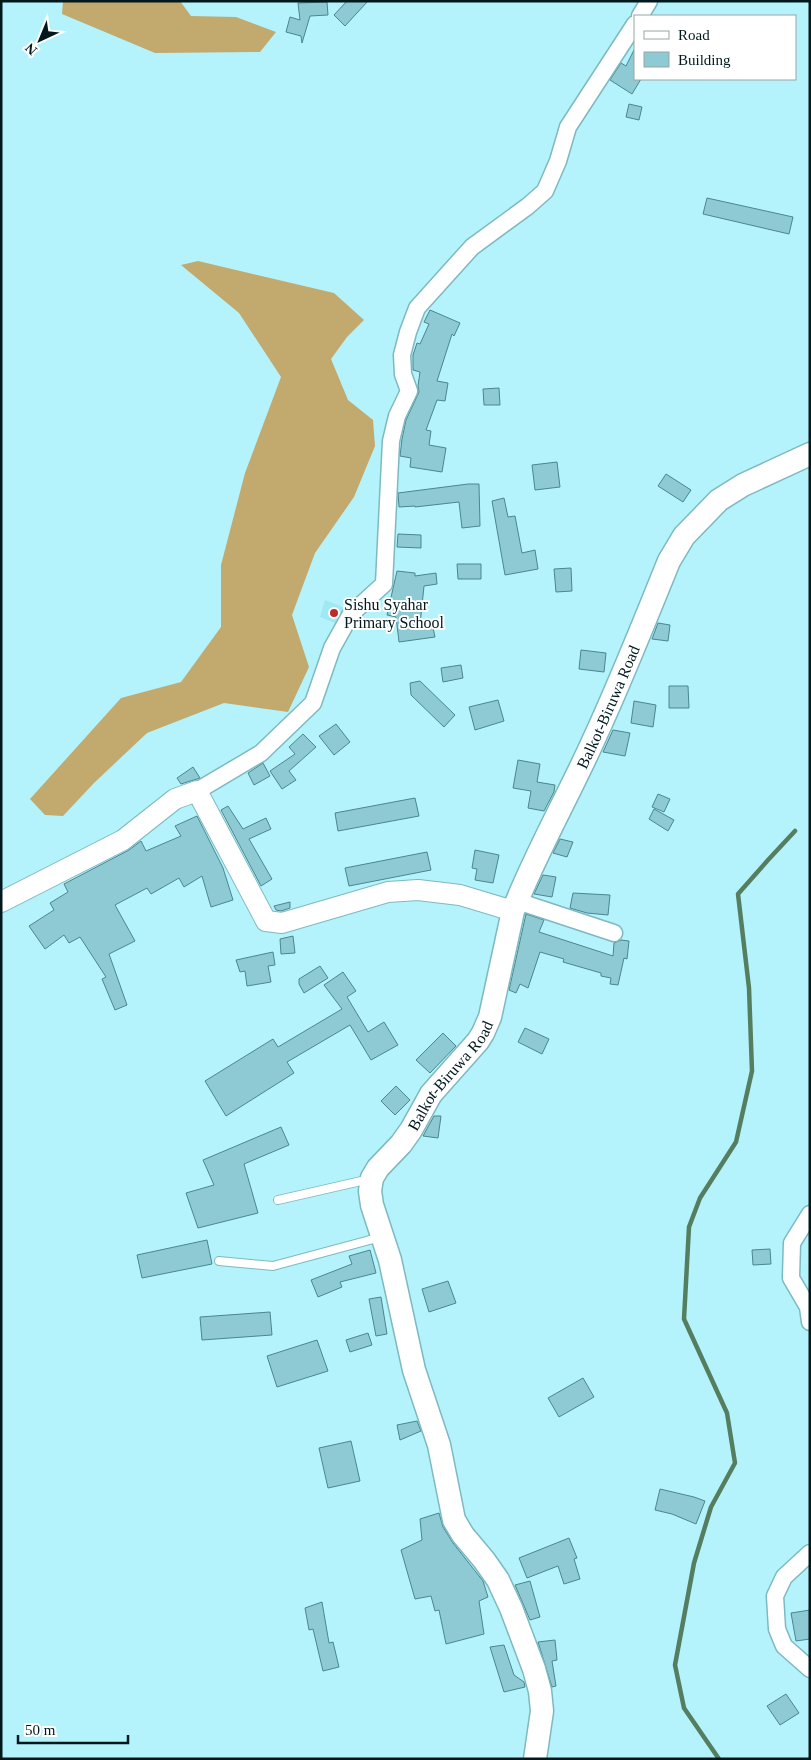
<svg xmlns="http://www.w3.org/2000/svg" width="811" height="1760" viewBox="0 0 811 1760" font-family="Georgia,serif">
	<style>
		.built { fill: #a0e8f2 }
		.forest { fill: #c2a96e }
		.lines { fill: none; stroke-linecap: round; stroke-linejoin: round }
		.stream { stroke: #557e60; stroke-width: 4.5 }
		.building { fill: #8dcad3; stroke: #4a868e }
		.service-casing { stroke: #7db9c1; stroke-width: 10 }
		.minor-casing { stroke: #7db9c1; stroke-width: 19 }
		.tertiary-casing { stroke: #7db9c1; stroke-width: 22 }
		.secondary-casing { stroke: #7db9c1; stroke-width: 25 }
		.service { stroke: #fff; stroke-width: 8 }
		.minor { stroke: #fff; stroke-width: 16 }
		.tertiary { stroke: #fff; stroke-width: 20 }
		.secondary { stroke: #fff; stroke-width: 22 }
		.poi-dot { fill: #ba2b2a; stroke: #fff; stroke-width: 2 }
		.labels { text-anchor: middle; stroke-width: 4; stroke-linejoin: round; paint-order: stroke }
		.poi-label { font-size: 16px; fill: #01191d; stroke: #fff; text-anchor: start }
		.street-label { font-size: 16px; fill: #01191d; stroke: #fff }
	</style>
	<rect width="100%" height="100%" fill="#b5f3fc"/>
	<path class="built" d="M325 600 348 609 342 626 320 617Z"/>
	<path class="forest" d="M63 1H180L191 16 236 17 276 32 260 52 155 53 62 14Z
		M198 261 334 293 364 320 347 337 331 359 348 400 373 420 375 446 354 497 315 553 292 615 309 667 288 712 224 703 147 733 94 783 63 816 45 815 30 799 121 698 181 682 221 627V565L245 473 281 377 239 313 181 265Z"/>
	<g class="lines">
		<path class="stream" d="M719 1759 684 1708 675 1665 694 1563 711 1507 735 1463 727 1413 684 1319 689 1227 700 1198 736 1142 752 1071 749 988 738 894 768 860 795 831"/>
	</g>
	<path class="building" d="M347 1H368L345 26 334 15Z
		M327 2 328 15 310 16 302 43 301 36 286 32 290 17 300 20 298 3Z
		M635 48V79H641L632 94 610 80 621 63 626 66Z
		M629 104 642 107 639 120 626 117Z
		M707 198 793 217 789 234 703 214Z
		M430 310 460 323 454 336 452 334 437 381 448 383 445 401 437 400 426 430 431 431 429 445 446 448 442 472 410 467 411 458 400 456 402 439 406 420 419 392 418 386 420 372 413 370V355L417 343 420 344 429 324 424 322Z
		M499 388 500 405H484L483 389Z
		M557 462 560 487 535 490 532 465Z
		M666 474 691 490 683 502 658 486Z
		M468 484H479L480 526 462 528 459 502 415 507V506L399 507 398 493Z
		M504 498 508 517 515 516 522 553 535 550 538 569 505 575 492 501Z
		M398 534 421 535V548L397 547Z
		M457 564H481V579H458Z
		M571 568 572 591 556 592 554 569Z
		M397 571 415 573V576L436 573 437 584 424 586 420 625 432 623 435 637 399 642 396 617 387 615Z
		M658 623 670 625 668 641 652 639Z
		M581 650 606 653 604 672 579 669Z
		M461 665 463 678 443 682 441 668Z
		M420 681 455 715 444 727 411 695 410 683Z
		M669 686H688L689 708H669Z
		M498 700 504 721 475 730 469 707Z
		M634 701 656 705 653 727 631 723Z
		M336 724 350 742 334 755 319 736Z
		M613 730 630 733 625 756 603 752Z
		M303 734 316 747 289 771 296 780 282 789 270 771 295 754 289 747Z
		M518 760 540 764 537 782 555 785 554 792 544 811 528 808 531 791 513 788Z
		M263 763 270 776 254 785 248 773Z
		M193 767 200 778 181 784 177 778Z
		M658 794 670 799 664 812 652 807Z
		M415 798 419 816 338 831 335 813Z
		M228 806 243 829 266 818 271 829 249 839 272 879 261 886 221 810Z
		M654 809 674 820 668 831 649 819Z
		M197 816 223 868 233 900 211 907 202 876 184 887 179 878 151 894 147 888 115 905 135 941 109 954 127 1005 115 1010 102 979 106 977 80 937 69 943 64 935 45 949 29 926 54 910 50 903 68 892 64 884 129 850 141 841 146 851 181 836 175 826Z
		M560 839 573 842 567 857 553 853Z
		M475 850 499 855 493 883 475 880 477 869 472 868Z
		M427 852 431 870 349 886 345 868Z
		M543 875 556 877 552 897 534 894Z
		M573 893 610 895 608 915 587 913 570 908Z
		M290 902V908L281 911 276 910 274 906Z
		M526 914 544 920 539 932 613 956 614 943 621 940 629 941 627 959 624 958 618 985 610 984 611 978 601 976V973L563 962 564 959 540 952 528 988 520 984 516 993 509 990Z
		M293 936 295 953 281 954 280 939Z
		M273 952 275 965 268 966 271 982 247 986 245 971 240 972 236 960Z
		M320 966 328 978 304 993 299 984V979Z
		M343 972 356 991 347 997 368 1032 384 1022 398 1045 371 1060 350 1025 287 1062 294 1073 226 1116 205 1081 273 1039 278 1047 342 1009 324 985Z
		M525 1028 549 1039 542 1054 518 1042Z
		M443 1033 456 1046 430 1073 416 1060Z
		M396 1086 410 1100 395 1115 381 1101Z
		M434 1116H441L438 1138 423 1136Z
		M281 1127 289 1145 244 1164 258 1213 198 1228 186 1193 214 1185 203 1160Z
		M207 1240 212 1264 142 1278 137 1255Z
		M770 1249 771 1264 753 1265 752 1250Z
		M370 1250 376 1273 340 1282 342 1287 318 1297 311 1280 352 1264 349 1256Z
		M448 1281 456 1303 429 1312 422 1289Z
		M381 1297 387 1334 376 1336 369 1299Z
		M270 1312 272 1335 202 1340 200 1317Z
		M368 1333 372 1345 350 1352 346 1340Z
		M317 1340 328 1371 277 1387 267 1356Z
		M583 1378 594 1397 559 1417 548 1398Z
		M417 1421 421 1431 400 1440 397 1425Z
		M351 1441 360 1481 328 1488 319 1448Z
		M660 1489 694 1497 705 1501 696 1524 672 1514 655 1510Z
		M439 1513 443 1527 453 1543 483 1581 488 1597 479 1601 484 1634 446 1644 439 1610 435 1611 431 1596 415 1599 401 1550 422 1540 420 1519Z
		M569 1538 577 1558 574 1559 580 1579 564 1584 558 1566 527 1578 519 1558Z
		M530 1581 540 1617 530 1620 515 1585Z
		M322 1602 329 1643 333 1642 339 1667 323 1671 313 1629 309 1630 305 1608Z
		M810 1610V1639L796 1641 791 1613Z
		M555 1640 557 1660 552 1661 556 1686 552 1687 538 1642Z
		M504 1645 514 1675 524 1682 525 1687 504 1692 490 1647Z
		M786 1694 799 1713 780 1725 767 1706Z"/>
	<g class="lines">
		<g class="service-casing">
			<path id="service" d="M278 1200 370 1179
				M219 1261 273 1266 381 1237"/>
		</g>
		<g class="minor-casing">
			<path id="minor" d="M640 16 649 1
				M197 791 261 753 313 703 332 648 351 614 384 584 391 441 397 416 409 391 403 374 402 355 408 332 417 308 472 247 528 206 545 191 558 161 568 127 635 24
				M517 901 614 933
				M810 1214 792 1243 791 1278 808 1307 810 1322
				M810 1553 784 1577 775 1596 777 1629 784 1646 810 1669"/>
		</g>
		<g class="tertiary-casing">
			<path id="tertiary" d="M1 902 123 840 175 799 197 791 266 921 282 923 388 892 418 890 460 895 513 911"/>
		</g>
		<g class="secondary-casing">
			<g id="secondary">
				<path id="s1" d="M535 1759 542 1711 540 1691 534 1669 511 1608 498 1580 484 1560 463 1535 454 1520 439 1445 414 1370 390 1260 372 1205 370 1191 372 1178 378 1168 401 1144 411 1130 431 1094 478 1041 483 1033 490 1017 513 911C536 852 568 797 594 739 621 681 645 620 669 561L684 536 719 500 743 485 810 454"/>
			</g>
		</g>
		<use href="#service" class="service"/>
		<use href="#minor" class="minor"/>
		<use href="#tertiary" class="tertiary"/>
		<use href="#secondary" class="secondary"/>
	</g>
	<circle class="poi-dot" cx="334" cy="613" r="5"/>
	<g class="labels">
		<g class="poi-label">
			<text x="344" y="610">Sishu Syahar<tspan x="344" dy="18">Primary School</tspan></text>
		</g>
		<g class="street-label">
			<text dy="6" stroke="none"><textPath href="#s1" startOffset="1150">Balkot-Biruwa Road</textPath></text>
			<text dy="6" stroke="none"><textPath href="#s1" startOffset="745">Balkot-Biruwa Road</textPath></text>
		</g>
	</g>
	<rect width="811" height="1760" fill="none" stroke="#01191d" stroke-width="5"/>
	<rect x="634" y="15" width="162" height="65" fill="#ffffff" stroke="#99a3a5"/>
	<rect x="644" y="31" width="25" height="8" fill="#ffffff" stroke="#99a3a5"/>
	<text x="678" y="40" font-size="15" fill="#01191d">Road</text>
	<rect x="644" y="52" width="25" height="15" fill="#8dcad3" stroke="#99a3a5"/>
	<text x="678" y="65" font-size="15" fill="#01191d">Building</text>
	<g transform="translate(40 40) rotate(224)" stroke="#ffffff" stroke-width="4" paint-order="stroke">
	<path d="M0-4L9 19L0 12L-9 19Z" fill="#01191d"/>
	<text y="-8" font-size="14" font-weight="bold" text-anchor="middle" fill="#01191d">N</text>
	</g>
	<path d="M18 1735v8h110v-8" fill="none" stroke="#01191d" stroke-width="2.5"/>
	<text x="25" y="1735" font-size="15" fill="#01191d" stroke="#ffffff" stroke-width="4" paint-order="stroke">50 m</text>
</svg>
